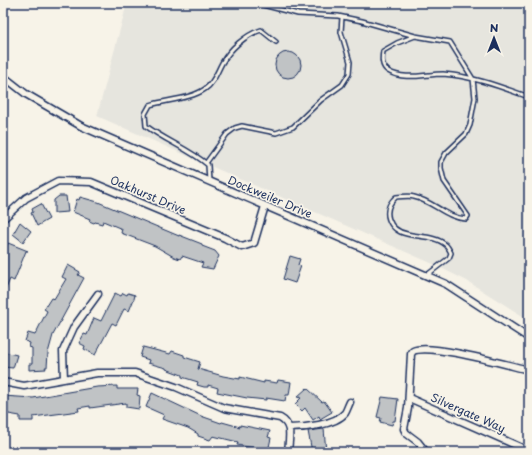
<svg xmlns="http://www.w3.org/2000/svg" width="532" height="455" viewBox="0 0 532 455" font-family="'Playpen Sans',sans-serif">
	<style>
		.built { fill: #e6e5de }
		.building { fill: #c0c3c5; stroke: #1b2f5e }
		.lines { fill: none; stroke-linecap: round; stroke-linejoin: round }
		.service-casing { stroke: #1b2f5e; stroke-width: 6 }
		.minor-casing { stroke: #1b2f5e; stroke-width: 9 }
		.service { stroke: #f7f3e8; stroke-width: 3 }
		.minor { stroke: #f7f3e8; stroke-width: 6 }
		.labels { text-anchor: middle; stroke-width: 3.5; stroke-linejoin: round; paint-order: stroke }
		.street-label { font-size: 11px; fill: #1b2f5e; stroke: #f7f3e8 }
	</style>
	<rect width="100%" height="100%" fill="#f7f3e8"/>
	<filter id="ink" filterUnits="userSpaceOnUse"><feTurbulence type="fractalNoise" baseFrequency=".025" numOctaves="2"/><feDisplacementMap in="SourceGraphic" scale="8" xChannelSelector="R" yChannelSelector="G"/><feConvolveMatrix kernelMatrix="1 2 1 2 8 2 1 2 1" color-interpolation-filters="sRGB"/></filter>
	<g filter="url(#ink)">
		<path class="built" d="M127 3H529V320L467 281 431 263 97 116Z"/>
		<path class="building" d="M275 65a13 13 0 1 1 26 0a13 13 0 1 1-26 0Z
			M59 196H66L68 212 54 213V200Z
			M80 197 98 202 179 236V235L202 244V246L215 251 219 256 213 269 201 267 203 263 182 256 180 259 174 257 155 246 121 233 122 229 103 221 102 224 95 222 94 223 89 221 90 219 73 212 77 199 79 200Z
			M41 204 49 219 37 226 31 213 33 212 32 209Z
			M20 222 31 231 23 242 13 234Z
			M8 243 28 251H26L14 281 10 279 3 296V254Z
			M290 256 300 259 298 265 301 266 295 283 283 279Z
			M68 265 80 272 78 275 84 278 53 335 48 353 47 367H45L46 369 29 370V364H32V348L29 347 30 343 25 341 28 333 35 335 47 311 44 309 51 298 54 299 66 279 62 277Z
			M115 293 121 296 123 293 127 295 128 293 135 295 134 299 129 311 124 309 116 325 112 323 95 355 84 349 85 346 79 343 84 334 87 335 94 318 101 321Z
			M143 347 170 354 172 351 184 355V357L200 362 198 369 223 376 240 379V377L264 383V381L277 383 278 380 291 382 289 395H286L285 401 266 398V400L247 398 217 392 218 388 208 385V387H204L197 385 198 382 182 377V375L166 369V368L148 363 149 360 140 357Z
			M4 352 17 355 13 368 3 367Z
			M117 386V389H138L137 395 140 396 139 409 126 407V403L90 408V406L78 408 79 411 33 417V421H20V416L3 413V396L33 398 97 387Z
			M307 388 322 402 324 401 332 412 320 419 319 416 313 420 305 408 302 411 295 404 301 398 297 397Z
			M152 393 201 416 221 423 222 422 240 427V425L270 431 268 437 271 438 269 447V452H260L261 449 237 445 238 442 213 436 210 440 198 436V434L188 428 162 419 164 415 146 407Z
			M382 397 398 399 395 421H393L392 425 380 422 381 418 377 417Z
			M324 429 326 452H312L308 431Z"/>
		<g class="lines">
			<g class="service-casing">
				<path id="service" d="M255 3 298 14 338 16 362 21 415 36 450 42 473 79 475 98 470 125 466 134 446 153 441 162V168L444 181 468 216 466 219C446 218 433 201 414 197 409 195 402 197 396 197 381 210 388 230 407 234 419 237 436 236 446 245 448 247 450 251 451 253L449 258 427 275
					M415 36 397 43 383 51C382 58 381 66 388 71 404 81 425 74 443 74 472 76 501 87 529 97
					M206 163 227 134 235 128 242 126 276 133 293 127 321 100 342 85 349 74 350 62 341 32 342 17
					M209 182 208 165C189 149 166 141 146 126L145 114 150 105C166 100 191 99 205 89 214 83 217 72 222 63 230 49 245 35 261 30L276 42"/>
			</g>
			<g class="minor-casing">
				<path id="minor" d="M3 76 26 94 81 126 446 284 529 338
					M3 219 26 198 58 181 91 182 225 238 242 247 254 243 265 206
					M64 379 63 351 74 327 98 294
					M3 382 24 386 97 373H135L176 387 224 408 280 418C293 425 289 438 288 452
					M409 398 520 447 522 452
					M289 428C304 428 335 425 345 413 347 410 348 406 350 402
					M426 452 418 442 406 433 404 429 408 408 411 354 413 351C431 343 507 365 529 370"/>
			</g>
			<use href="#service" class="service"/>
			<use href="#minor" class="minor"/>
		</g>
	</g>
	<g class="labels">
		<g class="street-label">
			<text transform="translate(148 195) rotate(23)" y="4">Oakhurst Drive</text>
			<text transform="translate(270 197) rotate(23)" y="4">Dockweiler Drive</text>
			<text transform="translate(468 413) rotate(24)" y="4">Silvergate Way</text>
		</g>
	</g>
	<rect width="532" height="455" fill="none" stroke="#f7f3e8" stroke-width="16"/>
	<rect x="8" y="8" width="516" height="439" fill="none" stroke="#1b2f5e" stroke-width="1.5" filter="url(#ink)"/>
	<g transform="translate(494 38)" stroke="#f7f3e8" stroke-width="3" paint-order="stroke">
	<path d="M0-3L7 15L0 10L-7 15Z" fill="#1b2f5e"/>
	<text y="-6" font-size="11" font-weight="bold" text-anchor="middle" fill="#1b2f5e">N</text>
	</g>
</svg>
